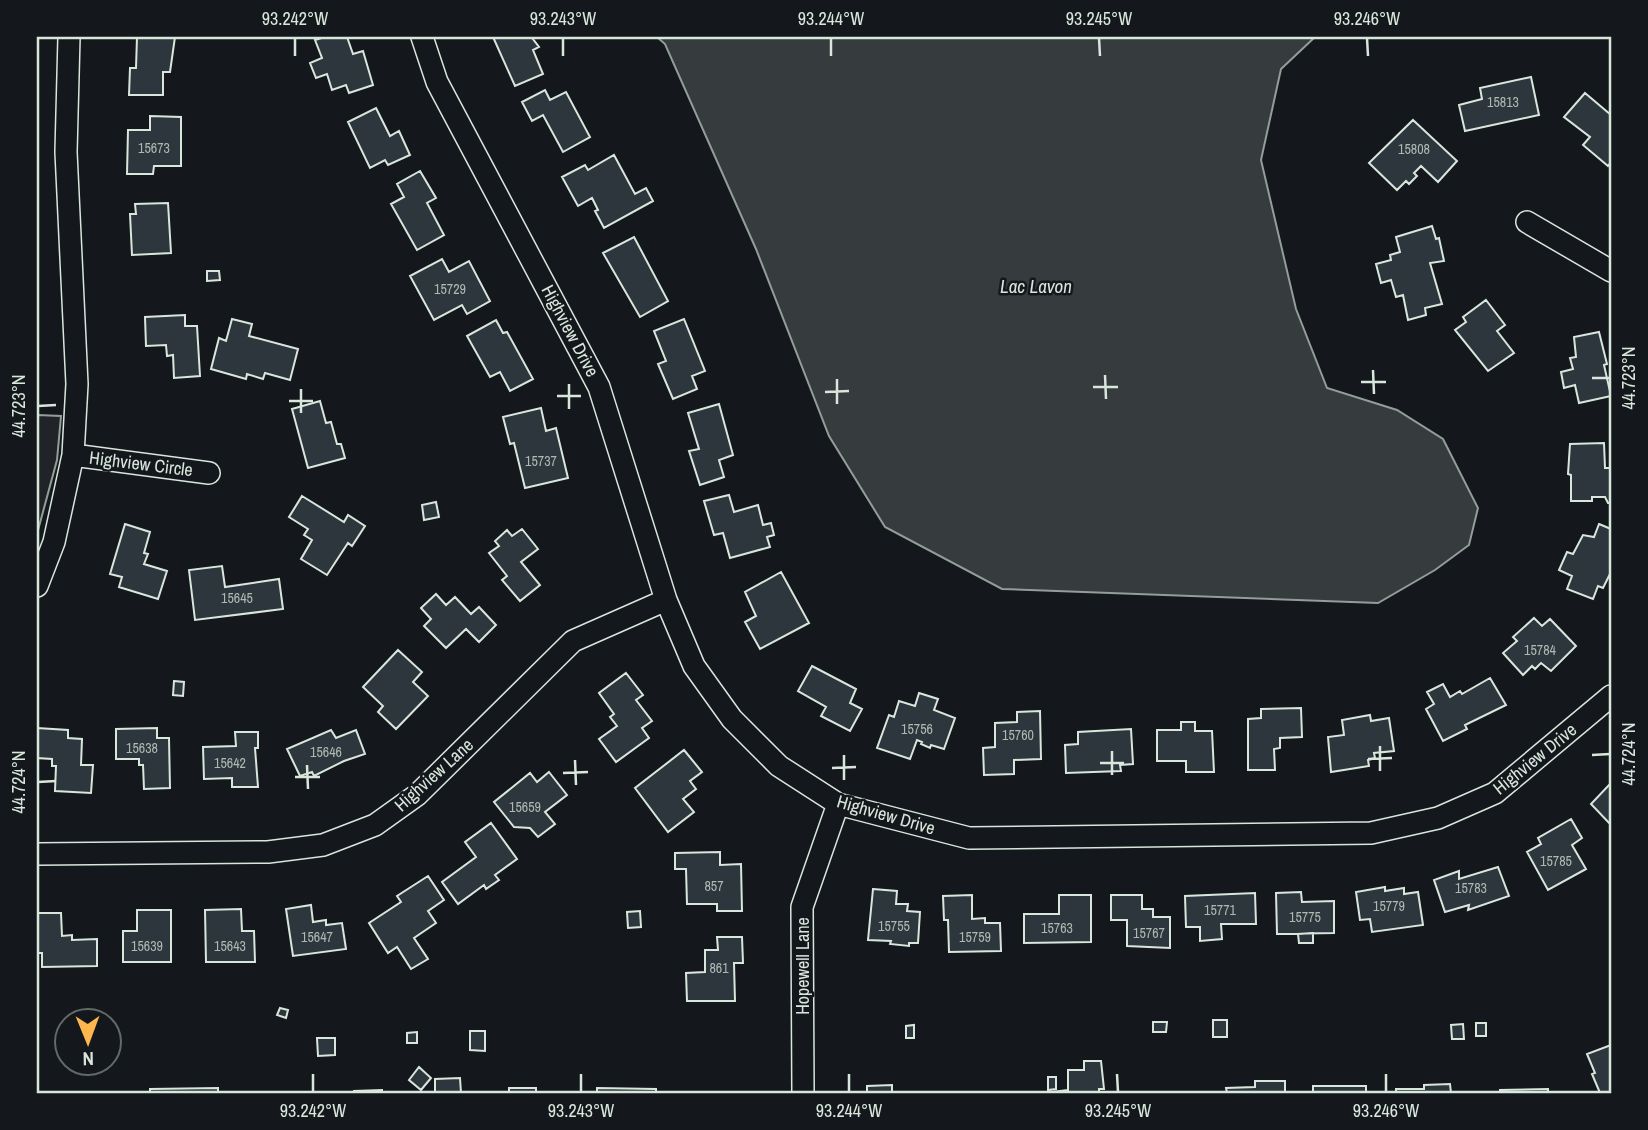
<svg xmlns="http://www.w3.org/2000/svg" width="1648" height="1130" viewBox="0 0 1648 1130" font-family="'Archivo Narrow',sans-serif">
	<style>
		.green { fill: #202428; stroke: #939e99; stroke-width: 2 }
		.water { fill: #363b3e; stroke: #939e99; stroke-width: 2 }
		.building { fill: #2c363c; stroke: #d8e6dc; stroke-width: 2 }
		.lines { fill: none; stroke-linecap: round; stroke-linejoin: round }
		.street-casing { stroke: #d8e6dc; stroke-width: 24 }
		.street { stroke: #14181c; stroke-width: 21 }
		.ticks { fill: none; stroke: #d8e6dc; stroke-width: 2.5 }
		.labels { text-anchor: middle; stroke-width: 5; stroke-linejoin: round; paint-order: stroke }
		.number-label { font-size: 14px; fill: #adbab4 }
		.street-label { font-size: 18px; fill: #d8e6dc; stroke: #14181c }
		.water-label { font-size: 19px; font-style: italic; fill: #d8e6dc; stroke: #14181c }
		.neatline { fill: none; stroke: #d8e6dc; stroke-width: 2.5 }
		.ticks-label { font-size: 18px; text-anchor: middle; fill: #d8e6dc }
	</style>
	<rect width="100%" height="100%" fill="#14181c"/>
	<path class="green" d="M37 415 61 416 57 460 37 534Z"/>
	<path class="water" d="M657 37H1315L1281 69 1261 160 1296 309 1327 388 1397 410 1443 439 1478 508 1469 545 1435 570 1378 603 1002 589 885 527 829 436 756 249 665 44Z"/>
	<path class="building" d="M137 37H175L170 72H163V95H129L130 68H136Z
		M325 37H347L353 54 363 51 373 85 349 93 346 85 332 90 327 74 316 78 310 63 322 58 315 40Z
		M493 37H537L533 39 539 47 533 50 543 74 515 86Z
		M1531 77 1539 115 1465 131 1459 105 1482 99 1480 88Z
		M545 90 550 100 566 92 590 137 563 152 543 115 532 121 522 102Z
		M1585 93 1611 115V162L1608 166 1583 145 1590 137 1564 117Z
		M376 108 390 136 399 131 410 155 388 165 385 160 370 168 348 122Z
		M150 116 181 117V166H154L153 174H127L128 130H150Z
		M1413 120 1457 161 1438 182 1421 166 1414 173 1417 176 1409 184 1406 181 1397 190 1369 163Z
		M614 155 635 194 646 188 653 201 604 228 595 211 598 210 592 198 578 206 562 177 585 165 588 170Z
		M420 171 436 198 427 203 444 235 417 250 391 204 404 197 397 184Z
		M168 203 171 253 132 255 130 214H136L135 204Z
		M1432 226 1436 239 1439 238 1444 261 1430 263 1442 304 1425 308 1426 315 1408 320 1403 295 1396 297 1391 280 1381 283 1376 264 1391 260 1390 255 1400 252 1396 237Z
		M634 237 668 301 640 317 603 253Z
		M442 259 449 272 469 261 490 301 467 314 462 305 434 320 410 276Z
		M207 271H219L220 280 207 281Z
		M1486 300 1505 325 1497 331 1514 353 1488 371 1455 330 1466 322 1463 317Z
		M185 315V326H197L200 376 174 378 173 355 167 356 166 345 146 346 145 317Z
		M232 319 252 324 249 336 298 349 290 380 265 373 263 379 247 374 246 379 211 369 219 338 226 341Z
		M684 319 705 371 692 376 697 389 673 399 658 364 666 361 654 331Z
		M496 320 503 333 507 332 533 379 510 391 500 372 490 377 467 336Z
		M1599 332 1607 364 1604 365 1611 396 1579 403 1575 385 1564 388 1561 372 1573 369 1570 358 1576 357 1574 337Z
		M320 401 326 423 331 422 337 444H341L345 458 308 468 292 409Z
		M719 404 733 455 719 460 724 477 700 485 689 451 699 449 688 413Z
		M541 408 546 431 556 428 568 478 525 488 514 443 510 444 503 417Z
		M1604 443 1605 468H1611V503H1608L1605 497H1592V501H1571V475L1568 474 1570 444Z
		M729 495 734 512 758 505 763 525 771 523 774 535 767 537 770 547 730 558 723 533 714 535 704 501Z
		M302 496 344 522 348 515 365 526 352 546 348 543 327 575 301 559 312 540 304 535 308 529 289 517Z
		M436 502 439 517 424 520 422 505Z
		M125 524 150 532 144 553 148 554 144 564 167 571 158 599 119 587 122 577 110 574Z
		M1599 524 1611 529V572L1603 588 1598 586 1593 599 1567 589 1572 576 1559 570 1567 552 1573 554 1583 535 1594 537Z
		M522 529 538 549 521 562 540 585 520 601 502 580 507 576 489 553 499 546 495 541 507 530 512 536Z
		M222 566 225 587 279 579 283 609 195 620 189 570Z
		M781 572 809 623 760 649 745 622 756 616 745 592Z
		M436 594 446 605 455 597 471 614 479 607 496 625 479 642 466 629 446 648 424 626 431 619 421 608Z
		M1534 618 1542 626 1550 619 1576 646 1551 671 1541 663 1535 669 1532 666 1523 675 1503 653 1517 641 1513 637Z
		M398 650 422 672 413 682 428 696 396 729 378 712 383 706 363 687Z
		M812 666 856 689 850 703 862 709 850 731 821 716 826 707 798 691Z
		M626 673 643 695 636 700 652 721 642 728 649 738 616 762 599 739 617 726 610 717 614 714 599 693Z
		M1490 678 1506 705 1465 725 1467 729 1443 741 1426 709 1434 704 1427 692 1443 684 1450 697 1460 691 1462 694Z
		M174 681 184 682 183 696 173 695Z
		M919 693 938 699 934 710 955 718 944 749 931 745 930 748 921 744 922 742 917 740 910 759 877 748 889 715 894 717 899 701 915 706Z
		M1301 708 1302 737 1280 738V748L1274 749 1275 770H1248V719L1261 718V709Z
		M1040 711 1041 759 1014 760V774L984 775 983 748 995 747V723L1017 722V712Z
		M1370 715 1371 721 1389 718 1394 751 1374 753 1375 758 1368 760 1369 766 1331 772 1328 737 1344 735 1342 720Z
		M1181 722H1195V731H1212L1214 772H1186V761H1157V730H1181Z
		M37 728 68 730V738L82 739 81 765H93L91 793 55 791 56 766H52V759L37 758Z
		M157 728V738H169L170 788 144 789 143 765H139V759H116V729Z
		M1131 729 1133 764 1120 765 1121 771 1066 773 1065 745 1078 744V732Z
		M331 730 336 738 356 730 365 754 344 761 314 776 312 772 300 776 287 749Z
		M235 732H258V748H255L258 787H232V778L204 779 203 747 236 746Z
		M684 750 702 772 690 781 696 789 683 799 694 812 668 832 635 788Z
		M549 772 567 795 545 812 555 824 538 837 530 828 514 827 494 802 530 773 537 782Z
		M1610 784 1611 786V825L1591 804Z
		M1571 819 1582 838 1572 845 1586 869 1548 890 1527 852 1541 844 1538 838Z
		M491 823 517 859 495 875 499 880 486 889 484 885 458 904 442 882 476 857 465 842Z
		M720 852V865L741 864 742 911H717V904H687L686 869H675V853Z
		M1498 867 1509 896 1468 910 1469 905 1445 912 1434 880 1459 871V879Z
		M428 876 444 900 428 911 436 923 414 938 428 959 411 969 397 947 388 953 369 923 401 902 397 896Z
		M1385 887V891L1404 888V894L1418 892 1423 925 1372 932 1370 919 1360 920 1356 892Z
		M873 889 897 891 896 904H908L907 911 920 912 918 943H909V946L890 944 891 941 868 940Z
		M1301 892 1302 902 1334 901V933L1277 934 1276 893Z
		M1255 893 1256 924H1221L1222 939 1200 941V927H1186L1185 896Z
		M972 895V919L985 918V923H1000L1001 951 949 952 948 920H944L943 896Z
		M1059 895H1091V942L1024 943V914H1059Z
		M1111 895H1142V909H1153V917H1170V948L1127 946V920H1111Z
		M311 905 313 922 326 920V925L342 923 346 949 293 956 286 909Z
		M241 909 242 931H254L255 962H206L205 910Z
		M137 910H171V962H123V931H137Z
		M640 911 641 927 628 928 627 912Z
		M37 913H61L62 936 72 935V940L97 939V966L42 967V953H37Z
		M1313 933V943H1299L1298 934Z
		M717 937H742L743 963H734L735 1001H687L686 973 705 972V950H718Z
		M280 1008 288 1010 286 1018 277 1015Z
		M1213 1020H1227V1037H1213Z
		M1153 1022H1167L1166 1032H1153Z
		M1476 1023H1486V1036H1476Z
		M1463 1024 1464 1039H1452L1451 1025Z
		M914 1025V1038H906V1026Z
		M470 1031H485V1051L470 1050Z
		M417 1032V1043H407V1033Z
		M317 1038H335V1055L318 1056Z
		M1611 1045V1093H1600L1592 1074 1595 1073 1587 1054Z
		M1084 1061H1101L1104 1089H1099V1093H1044L1068 1090V1070H1084Z
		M419 1067 431 1078 421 1090 409 1080Z
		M1048 1077H1056V1089L1048 1090Z
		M460 1078 461 1093H435V1079Z
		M1255 1081H1285V1093H1227L1226 1088 1255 1087Z
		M1450 1084 1451 1093H1396V1089H1424V1085Z
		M892 1085V1092L918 1093H867V1086Z
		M1313 1086H1366V1093H1313Z
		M218 1088V1093H150V1089Z
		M509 1088H536V1093H509Z
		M597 1088 656 1089V1093H597Z
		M1548 1089V1093H1500V1090Z
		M382 1090V1093H354V1091Z
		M977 1092H1020V1093H977Z
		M1150 1092H1195V1093H1150Z"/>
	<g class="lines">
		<g class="street-casing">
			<path id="street" d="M422 37 437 82 599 387 666 600 694 666 732 719 779 766 838 804 969 838 1371 833 1438 818 1495 793 1611 696
				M1527 222 1611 271
				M73 455 209 473
				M37 586 54 542 73 455 77 384 66 152 69 37
				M37 854 268 852 323 845 375 825 417 795 573 641 666 600
				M803 1093 802 907 838 804"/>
		</g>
		<use href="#street" class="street"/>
	</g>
	<path class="ticks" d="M295 38V56M563 38V56M831 38V56M1099 38 1100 56M1367 38 1368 56M1373 370 1374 394M1105 375 1106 399M1592 378H1610M837 379V404M1361 382H1386M569 384V409M1093 387H1118M301 389V413M825 392 849 391M557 396H581M289 401H313M38 406 56 405M1380 746V771M1112 751V775M844 755V780M1592 755 1610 754M1368 759 1392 758M575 760 576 785M1100 763H1124M307 765 308 789M832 768 856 767M563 773 588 772M295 777H320M38 782 56 781M313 1074V1092M581 1074V1092M849 1074V1092M1117 1074 1118 1092M1386 1074V1092"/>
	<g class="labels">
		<g class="number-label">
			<text x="1503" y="107">15813</text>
			<text x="154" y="153">15673</text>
			<text x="1414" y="154">15808</text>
			<text x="450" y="294">15729</text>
			<text x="541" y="466">15737</text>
			<text x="237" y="603">15645</text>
			<text x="1540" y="655">15784</text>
			<text x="917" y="734">15756</text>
			<text x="1018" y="740">15760</text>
			<text x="142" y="753">15638</text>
			<text x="326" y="757">15646</text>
			<text x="230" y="768">15642</text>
			<text x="525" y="812">15659</text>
			<text x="1556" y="866">15785</text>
			<text x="714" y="891">857</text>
			<text x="1471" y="893">15783</text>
			<text x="1389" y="911">15779</text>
			<text x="1220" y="915">15771</text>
			<text x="1305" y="922">15775</text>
			<text x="894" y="931">15755</text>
			<text x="1057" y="933">15763</text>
			<text x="1149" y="938">15767</text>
			<text x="317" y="942">15647</text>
			<text x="975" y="942">15759</text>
			<text x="147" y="951">15639</text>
			<text x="230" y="951">15643</text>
			<text x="719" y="973">861</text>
		</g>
		<g class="street-label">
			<text transform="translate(570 331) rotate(62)" y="6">Highview Drive</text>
			<text transform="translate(141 464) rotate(7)" y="6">Highview Circle</text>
			<text transform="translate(1535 759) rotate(-39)" y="6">Highview Drive</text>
			<text transform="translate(434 775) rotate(-42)" y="6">Highview Lane</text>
			<text transform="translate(886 815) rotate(16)" y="6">Highview Drive</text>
			<text transform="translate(803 966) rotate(-90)" y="6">Hopewell Lane</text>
		</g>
		<g class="water-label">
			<text x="1036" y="293">Lac Lavon</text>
		</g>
	</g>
	<rect width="1648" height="1130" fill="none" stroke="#14181c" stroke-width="77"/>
	<g transform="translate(88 1042) rotate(179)"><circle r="33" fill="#14181c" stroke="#626a69" stroke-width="2"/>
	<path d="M0-5L12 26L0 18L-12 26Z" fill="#ffb74d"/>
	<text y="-10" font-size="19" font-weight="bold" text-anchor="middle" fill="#d8e6dc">N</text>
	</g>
	<rect x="38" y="38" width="1572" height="1054" class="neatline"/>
	<g class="ticks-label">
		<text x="295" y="25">93.242°W</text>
		<text x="563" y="25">93.243°W</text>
		<text x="831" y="25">93.244°W</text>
		<text x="1099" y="25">93.245°W</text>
		<text x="1367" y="25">93.246°W</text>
		<text transform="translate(1629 378) rotate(-90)" y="6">44.723°N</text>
		<text transform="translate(19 406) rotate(-90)" y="6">44.723°N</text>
		<text transform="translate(1629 754) rotate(-90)" y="6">44.724°N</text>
		<text transform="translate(19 782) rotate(-90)" y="6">44.724°N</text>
		<text x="313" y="1117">93.242°W</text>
		<text x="581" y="1117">93.243°W</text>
		<text x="849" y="1117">93.244°W</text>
		<text x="1118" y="1117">93.245°W</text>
		<text x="1386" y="1117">93.246°W</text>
	</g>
</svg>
